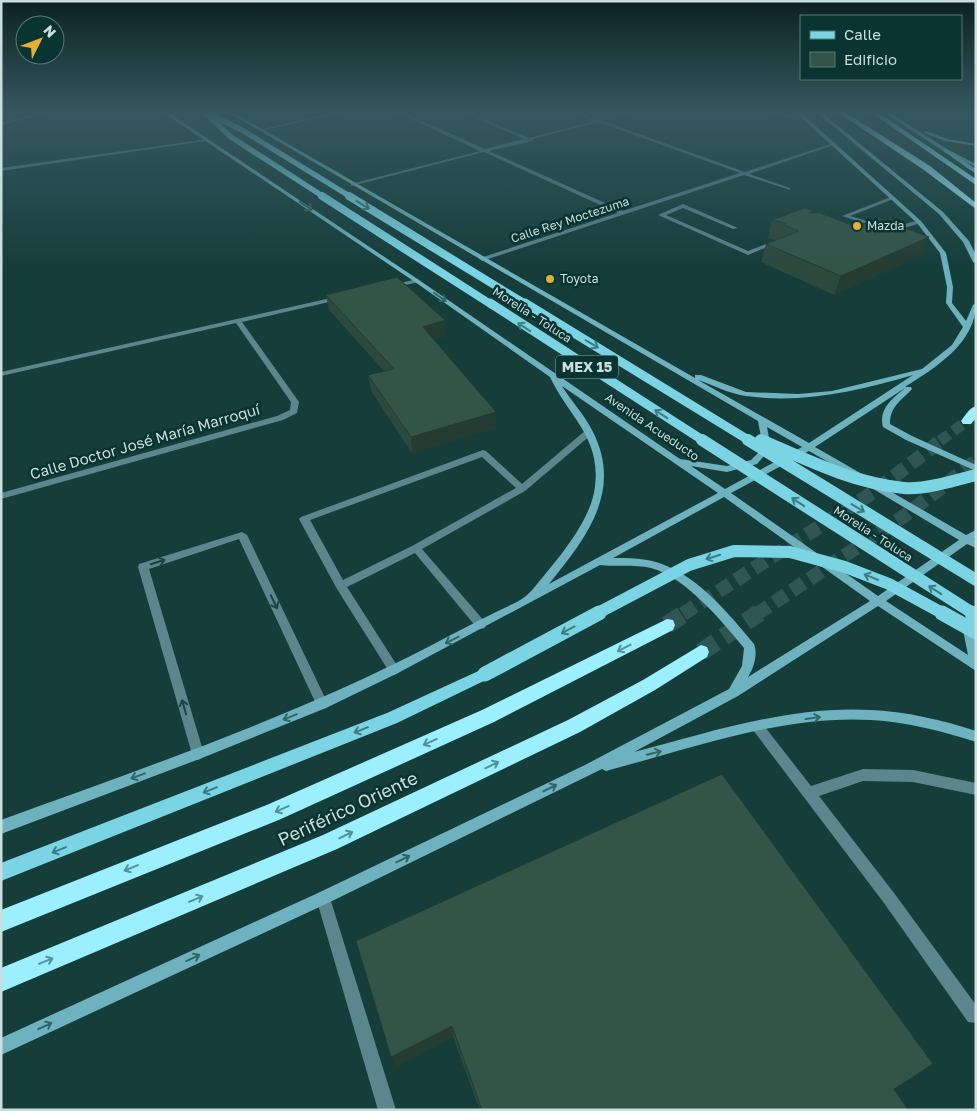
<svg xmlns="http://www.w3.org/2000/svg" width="977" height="1111" viewBox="0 0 977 1111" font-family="'Golos Text',sans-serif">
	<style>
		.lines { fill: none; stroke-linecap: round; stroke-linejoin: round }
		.highway-tunnel-far2 { stroke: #305653; stroke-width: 11; stroke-dasharray: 11 5.5; stroke-linecap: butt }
		.highway-tunnel-far1 { stroke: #305653; stroke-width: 14; stroke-dasharray: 14 7; stroke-linecap: butt }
		.highway-tunnel { stroke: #305653; stroke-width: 18; stroke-dasharray: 18 9; stroke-linecap: butt }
		.lane { fill: #5c868d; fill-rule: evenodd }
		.street { fill: #5c868d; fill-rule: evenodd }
		.secondary { fill: #6db2be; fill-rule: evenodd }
		.primary { fill: #7ad4e4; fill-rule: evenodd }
		.highway { fill: #9beffe; fill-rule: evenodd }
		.primary-bridge-far4 { stroke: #7ad4e4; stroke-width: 5.5 }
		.primary-bridge-far3 { stroke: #7ad4e4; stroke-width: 8 }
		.primary-bridge-far2 { stroke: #7ad4e4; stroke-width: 9 }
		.primary-bridge-far1 { stroke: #7ad4e4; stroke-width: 12 }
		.primary-bridge { stroke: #7ad4e4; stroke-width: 15 }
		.wall { fill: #2c493e }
		.shaded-wall { fill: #243c32 }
		.building { fill: #335548; stroke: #243c32 }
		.oneway { stroke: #3c7c82 }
		.oneway2 { stroke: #316669 }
		.oneway3 { stroke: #1a4443 }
		.oneway4 { stroke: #529298 }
		.poi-dot { fill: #e3ae35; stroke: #093431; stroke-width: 2 }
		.labels { text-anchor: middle; stroke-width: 5; stroke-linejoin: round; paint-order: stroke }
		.far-street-label { font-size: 12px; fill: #cadfdd; stroke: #093431 }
		.far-poi-label { font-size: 12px; fill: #cadfdd; stroke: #093431; text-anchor: start }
		.shield { fill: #093431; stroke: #90aca9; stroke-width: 1 }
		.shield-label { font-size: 14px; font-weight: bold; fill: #cadfdd }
		.street-label { font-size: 15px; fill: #cadfdd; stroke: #093431 }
		.near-street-label { font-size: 18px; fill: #cadfdd; stroke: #093431 }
	</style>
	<rect width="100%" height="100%" fill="#153e3b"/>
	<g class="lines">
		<path class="highway-tunnel-far2" d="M940 441 967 421"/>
		<path class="highway-tunnel-far1" d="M683 614 872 493 942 440
			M757 614 907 514 976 461"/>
		<path class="highway-tunnel" d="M667 625 685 613
			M701 652 759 613"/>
		<path class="lane" d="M891 197 896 198 850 216 891 228 919 220 921 221V223L891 232 842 216Z
			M683 204 738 228 733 229 683 208 666 215 748 251 774 241 779 242 748 255 658 215Z
			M589 429 593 432 592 434 525 491 422 549 485 622 486 625 485 628 481 629 477 628 415 553 347 587 400 670 398 673 394 675 390 673 337 589 299 519 301 517 483 450 486 451 522 484 586 430ZM482 457 516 488 412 546 343 580 310 520Z
			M242 532 247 535 328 704 326 708 322 709 318 708 239 539 149 569 204 754 202 758 198 760 194 758 192 754 138 567 139 564Z
			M757 721 761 722 811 786 863 769 913 770 976 783V795L913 782 863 781 819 796 894 893 976 1005V1023L968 1022 884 903 753 730 751 726 753 722Z
			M323 891 328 893 330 898 396 1110H378L316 898 318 893Z"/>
		<path class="street" d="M47 111H54L1 125V123Z
			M343 111H351L260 131 258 130Z
			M394 111H400L485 149 524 139 459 111H465L529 138 594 121 568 111C579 111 589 120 599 120 613 119 625 111 639 111L603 121 745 172 833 143 837 144 749 174 790 188V190L744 175 482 261 479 259 480 258 618 213 484 152 351 186V184L480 151ZM598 122 740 173 623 211 489 151 533 141V139Z
			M760 111H769L807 119 805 120Z
			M208 139 206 141 1 171V168Z
			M417 279 419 280V282L391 288 388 286Z
			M340 296 342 297V299L242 322 299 402 297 413 283 420 1 499V493L277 416 290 410 291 402 236 323 1 376V372Z"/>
		<path class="secondary" d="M161 111H166L419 280 680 459 727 466 751 460 763 448 758 421 226 111H231L695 378V375H701L746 392 798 394 832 391 922 369 952 345 963 327 946 303 947 287 940 253 917 223 794 111H799L921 221 946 253 953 287 952 303 966 321 973 305 976 303C976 343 935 368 905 387H911L912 389C901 401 890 406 890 424L912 436 976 465V471L906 440 883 427C878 409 893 398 905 388L815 447 862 474 863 476 862 478H856L809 451 731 493 878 596 959 540 870 487 868 485 870 483H876L966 535 976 530V538L974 539 976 540V548L967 544 886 601 968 655 962 625 963 622 967 621 971 622 976 639V671L878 606 738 696 634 752C711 732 791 705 872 710 908 712 942 720 976 731V742C942 731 907 722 871 720 782 715 692 748 606 771L602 769 328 903 1 1055V1038L318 893 585 765 729 689 742 666 744 648C723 622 684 576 651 568 634 564 617 567 600 565L398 673 326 708 202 758 1 834V820C146 767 293 717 430 646 452 634 474 623 496 612 506 607 517 603 526 596 531 592 537 584 542 578 562 554 592 518 595 486 601 437 568 416 550 377L415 282ZM913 375 809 443 698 380C713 385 730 394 746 396 803 404 858 391 913 375ZM562 386 718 493 549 584C586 538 624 491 592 430 584 414 571 401 562 386ZM767 427 802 447 725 489 691 466 727 472 757 464 771 448ZM724 497 870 601 748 677C754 668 758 654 754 644 729 614 700 578 662 564 646 558 629 558 613 558Z
			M815 111H820L943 212 969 241 976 255V264L973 262 963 242 939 214Z
			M882 111H887L947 149 976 164V167L943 151Z
			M926 131 948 139 976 144V146L945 141 924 133Z"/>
		<path class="primary" d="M945 148 976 169V174L943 151Z
			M485 668 490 670 492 674 490 678 397 723 1 881V863L387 713Z"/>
		<path class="highway" d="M836 111H843L930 166 976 203V209L924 170Z
			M869 111H876L976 179V185Z
			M976 406V418L971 424H963L961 421C965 416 969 408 976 406Z
			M667 619 673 620 675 625 673 630 494 722 281 819 1 932V910L269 804 482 710Z
			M701 645 707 647 709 652 707 657 655 690 580 732 337 849 1 992V968L323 835 568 720 643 680Z"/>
		<path class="primary-bridge-far4" d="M203 111 231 137 324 197
			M209 114 242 130 351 197"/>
		<path class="primary-bridge-far3" d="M322 196 492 305
			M349 196 527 305"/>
		<path class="primary-bridge-far2" d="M490 303 704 441
			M525 303 750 441
			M761 440 764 441"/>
		<path class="primary-bridge-far1" d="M702 440 974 614
			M748 440 976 580
			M761 440C807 460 853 483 904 488 924 490 957 480 976 475
			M596 614 689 565 734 551 790 552 845 567 889 584 944 614"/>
		<path class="primary-bridge" d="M942 613 976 632
			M972 613 976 616
			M485 674 599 613"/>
	</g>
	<path class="wall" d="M811 213 856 227 929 237 922 255 834 295 761 262 766 244 777 240 768 238 772 220Z
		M326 295 446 336 433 339 496 412V428L412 453 371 391 368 375 384 371 329 310Z
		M356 941 894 1089 908 1110H480L453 1037 396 1067Z"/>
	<path class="shaded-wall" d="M929 237 922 255 834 295 841 276Z
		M445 320 446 336 424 342 423 327Z
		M496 412V428L412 453 411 437Z
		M452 1026 453 1037 396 1067 391 1057Z"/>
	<path class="building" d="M805 208 811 210V213H820L856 227 878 218 929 237 841 276 766 244 799 231 786 226 785 223 772 220Z
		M397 277 445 320 423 327 496 412 411 437 368 375 394 369 326 295Z
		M722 774 933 1064 894 1089 908 1110H482L452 1026 391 1057 356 941Z"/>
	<defs><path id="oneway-shaft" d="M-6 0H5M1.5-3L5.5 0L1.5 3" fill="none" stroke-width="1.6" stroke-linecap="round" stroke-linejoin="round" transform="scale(1.25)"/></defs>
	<g class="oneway">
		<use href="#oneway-shaft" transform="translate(363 205) rotate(32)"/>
		<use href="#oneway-shaft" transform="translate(524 327) rotate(-147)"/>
		<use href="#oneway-shaft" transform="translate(592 344) rotate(31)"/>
		<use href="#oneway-shaft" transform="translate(661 414) rotate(-147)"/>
		<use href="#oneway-shaft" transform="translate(798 502) rotate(-147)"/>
		<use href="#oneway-shaft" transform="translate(858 508) rotate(31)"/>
		<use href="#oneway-shaft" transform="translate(713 557) rotate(162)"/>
		<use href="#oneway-shaft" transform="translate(871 577) rotate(-158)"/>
		<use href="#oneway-shaft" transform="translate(935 590) rotate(-147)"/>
		<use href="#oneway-shaft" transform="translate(568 630) rotate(152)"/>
		<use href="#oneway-shaft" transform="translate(361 730) rotate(158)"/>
		<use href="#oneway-shaft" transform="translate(210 790) rotate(158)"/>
		<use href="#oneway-shaft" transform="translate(59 850) rotate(158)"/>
	</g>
	<g class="oneway2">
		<use href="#oneway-shaft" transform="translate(306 206) rotate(34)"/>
		<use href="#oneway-shaft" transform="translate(440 297) rotate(35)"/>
		<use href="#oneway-shaft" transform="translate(452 640) rotate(153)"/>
		<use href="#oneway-shaft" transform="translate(290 717) rotate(158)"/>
		<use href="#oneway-shaft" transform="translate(813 718) rotate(-8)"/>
		<use href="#oneway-shaft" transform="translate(654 753) rotate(-14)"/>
		<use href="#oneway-shaft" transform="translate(138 776) rotate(160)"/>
		<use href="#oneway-shaft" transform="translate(550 788) rotate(-26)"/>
		<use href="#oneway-shaft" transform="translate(403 859) rotate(-26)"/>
		<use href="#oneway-shaft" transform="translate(193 958) rotate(-25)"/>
		<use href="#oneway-shaft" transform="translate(45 1026) rotate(-25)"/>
	</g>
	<g class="oneway3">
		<use href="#oneway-shaft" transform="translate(158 562) rotate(-18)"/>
		<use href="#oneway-shaft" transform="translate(274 602) rotate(65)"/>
		<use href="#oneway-shaft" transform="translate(184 707) rotate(-106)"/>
	</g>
	<g class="oneway4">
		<use href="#oneway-shaft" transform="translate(624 648) rotate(153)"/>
		<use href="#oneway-shaft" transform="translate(430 742) rotate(156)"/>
		<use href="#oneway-shaft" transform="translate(492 765) rotate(-26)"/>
		<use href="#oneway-shaft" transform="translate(282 809) rotate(156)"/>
		<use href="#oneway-shaft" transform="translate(346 835) rotate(-26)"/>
		<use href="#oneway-shaft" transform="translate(131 868) rotate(158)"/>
		<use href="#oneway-shaft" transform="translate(196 899) rotate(-23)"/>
		<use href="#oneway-shaft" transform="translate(46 961) rotate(-22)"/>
	</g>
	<linearGradient id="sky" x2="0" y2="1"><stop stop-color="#0c2220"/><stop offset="0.42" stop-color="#355860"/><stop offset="1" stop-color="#355860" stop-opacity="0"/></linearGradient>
	<rect width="977" height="267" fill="url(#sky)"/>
	<g class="poi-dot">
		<circle cx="857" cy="226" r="5"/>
		<circle cx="550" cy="279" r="5"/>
	</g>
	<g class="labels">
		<g class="far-street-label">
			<text transform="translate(570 220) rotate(-18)" y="4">Calle Rey Moctezuma</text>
			<text transform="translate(532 315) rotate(33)" y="4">Morelia - Toluca</text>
			<text transform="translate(652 427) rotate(34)" y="4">Avenida Acueducto</text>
			<text transform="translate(873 534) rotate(33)" y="4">Morelia - Toluca</text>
		</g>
		<g class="far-poi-label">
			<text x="867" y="230">Mazda</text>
			<text x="560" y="283">Toyota</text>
		</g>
		<rect class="shield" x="556" y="355.5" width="62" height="23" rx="4"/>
		<g class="shield-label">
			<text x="587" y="372">MEX 15</text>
		</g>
		<g class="street-label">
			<text transform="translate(145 442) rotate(-16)" y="5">Calle Doctor José María Marroquí</text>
		</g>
		<g class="near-street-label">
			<text transform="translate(348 809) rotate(-25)" y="6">Periférico Oriente</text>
		</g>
	</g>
	<rect width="977" height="1111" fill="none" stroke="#cadfdd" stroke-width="5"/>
	<rect x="800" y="15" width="162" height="65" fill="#093431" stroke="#567876"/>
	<rect x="810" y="31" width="25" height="8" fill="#7ad4e4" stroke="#567876"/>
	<text x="844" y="40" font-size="15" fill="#cadfdd">Calle</text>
	<rect x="810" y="52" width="25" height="15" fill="#335548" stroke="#567876"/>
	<text x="844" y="65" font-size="15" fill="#cadfdd">Edificio</text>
	<g transform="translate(40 40) rotate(48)"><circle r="24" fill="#093431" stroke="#567876"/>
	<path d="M0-4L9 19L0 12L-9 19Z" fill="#e3ae35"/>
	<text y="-8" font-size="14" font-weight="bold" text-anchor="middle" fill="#cadfdd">N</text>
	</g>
</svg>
